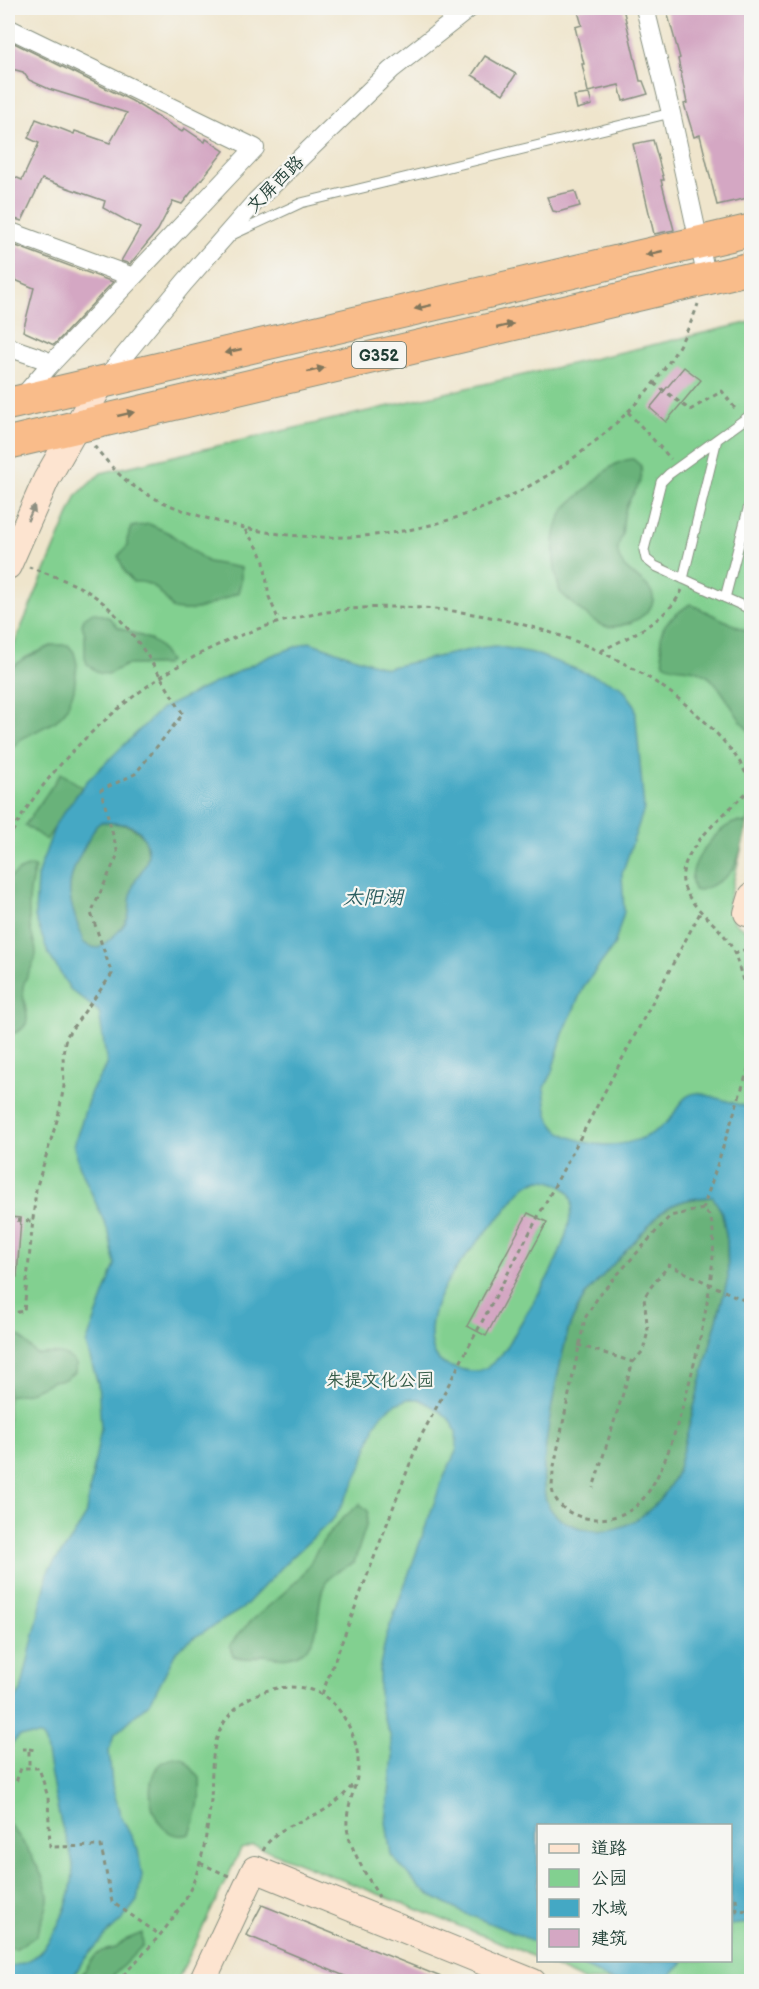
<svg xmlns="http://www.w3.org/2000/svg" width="759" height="1989" viewBox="0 0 759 1989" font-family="'Balsamiq Sans','LXGW WenKai TC',sans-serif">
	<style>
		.green { fill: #82d090; stroke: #508662; stroke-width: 1.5 }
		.forest { fill: #69b27a; stroke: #447857; stroke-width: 1.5 }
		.water { fill: #44a8c4; stroke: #32727c; stroke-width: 1.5; fill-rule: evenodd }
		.building { fill: #d4a7c3 }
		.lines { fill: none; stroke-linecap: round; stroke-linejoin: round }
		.lane-casing { stroke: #879180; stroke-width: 11 }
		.street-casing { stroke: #879180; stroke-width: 20 }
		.secondary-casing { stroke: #879180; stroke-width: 28 }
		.highway-casing { stroke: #879180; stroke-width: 34 }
		.path { stroke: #879180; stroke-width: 3; stroke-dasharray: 4.5 4.5; stroke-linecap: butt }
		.lane { stroke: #fff; stroke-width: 9 }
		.street { stroke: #fff; stroke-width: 18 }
		.secondary { stroke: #fde4d0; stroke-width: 26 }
		.highway { stroke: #f9bc8a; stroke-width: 32 }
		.oneway { fill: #81765b }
		.oneway2 { fill: #8e9082 }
		.labels { text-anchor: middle; stroke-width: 4.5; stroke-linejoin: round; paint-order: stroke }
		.shield { fill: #f6f6f2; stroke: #60746d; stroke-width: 1.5 }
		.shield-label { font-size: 16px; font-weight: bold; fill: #1f3d34 }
		.street-label { font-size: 18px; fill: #1f3d34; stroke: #f6f6f2 }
		.park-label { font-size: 18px; fill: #335a46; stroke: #f6f6f2 }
		.water-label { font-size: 20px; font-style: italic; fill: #2a5d5f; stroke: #f6f6f2 }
	</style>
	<rect width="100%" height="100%" fill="#f6f6f2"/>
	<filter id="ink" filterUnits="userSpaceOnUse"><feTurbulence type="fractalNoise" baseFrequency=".0167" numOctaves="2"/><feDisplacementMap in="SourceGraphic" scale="12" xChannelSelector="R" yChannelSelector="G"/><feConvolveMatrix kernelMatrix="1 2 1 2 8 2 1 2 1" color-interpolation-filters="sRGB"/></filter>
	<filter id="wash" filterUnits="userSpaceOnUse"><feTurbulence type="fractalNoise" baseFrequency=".008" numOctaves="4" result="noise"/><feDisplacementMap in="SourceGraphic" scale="24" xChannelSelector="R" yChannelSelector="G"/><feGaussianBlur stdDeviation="1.35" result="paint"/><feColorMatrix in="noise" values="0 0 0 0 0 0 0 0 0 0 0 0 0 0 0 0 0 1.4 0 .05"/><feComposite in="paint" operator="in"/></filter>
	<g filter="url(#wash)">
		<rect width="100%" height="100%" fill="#efe5cc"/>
		<path class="green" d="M751 322 752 805 728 904 734 922 752 934 751 1981H584L541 1961 730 1960V1826H538V1959L515 1948 254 1845 241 1849 177 1981H8V659L77 495 101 473Z"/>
		<path class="forest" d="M633 459 641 466C644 488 632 489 626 508 623 516 623 526 622 535 620 540 617 548 618 553 621 573 642 576 651 591 663 613 621 631 604 626 591 622 570 601 560 592 553 568 549 532 564 510 571 500 583 494 591 485 605 472 613 461 633 459Z
			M149 524 169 533 208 562 241 568V581L238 593C214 602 200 614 173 609 162 594 154 580 133 582L125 572 118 556 127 547V540L131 527Z
			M690 604 751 633V730H748C733 715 721 680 700 672 688 666 676 671 664 663 656 628 662 624 690 604Z
			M93 612 110 618 118 627 149 639 158 645 169 661 165 665H126L108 674 99 673 87 664 85 657V634L82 625 84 618Z
			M53 645H68L74 652 77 664 74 690 66 710 56 721 21 739 8 753V670L25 658Z
			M61 773 82 787 46 840 25 825Z
			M101 822C119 824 135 823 145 840 148 848 149 855 146 863 143 871 135 878 133 887 130 895 130 905 129 914 125 929 110 939 99 948L89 947 83 942C79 927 72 912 70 896 67 872 85 847 96 826Z
			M737 822 747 823C738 862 739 877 698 891L694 890C693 885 691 881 692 876 694 857 719 826 737 822Z
			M31 866 35 867C30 887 27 905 30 926 31 935 36 944 36 953 36 965 25 975 23 987 21 1008 41 1027 8 1035V879L20 870Z
			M713 1197 722 1213 727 1240 728 1278 677 1472C659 1512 617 1544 572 1525 561 1520 554 1516 548 1505 533 1479 560 1363 568 1331 572 1318 579 1306 586 1294L660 1213C679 1200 691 1198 713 1197Z
			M8 1331 21 1337 36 1354C51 1354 66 1350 76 1364L75 1372 65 1379 53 1381 28 1393 8 1396Z
			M360 1504 368 1511 366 1526 354 1563C346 1567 336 1570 330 1577 308 1601 333 1648 288 1657 281 1659 272 1656 264 1655 258 1655 253 1659 247 1659 242 1659 237 1657 233 1656L230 1645C250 1616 283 1599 305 1571 311 1564 313 1555 319 1547 329 1532 345 1515 360 1504Z
			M174 1757 184 1759 200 1778C201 1797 197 1816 190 1834 155 1845 140 1789 158 1766 161 1761 169 1760 174 1757Z
			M8 1823C21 1836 49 1881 48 1899 47 1911 41 1924 36 1936L15 1949 8 1946Z
			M142 1933 143 1945 108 1981H77L95 1956 102 1951 116 1948 125 1940Z"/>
		<path class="water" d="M309 642 386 668 478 648 496 646 533 653 621 686 635 705 644 809 622 874 624 912 614 946 584 986 563 1034 550 1078 544 1088C548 1121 548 1131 582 1141 611 1150 646 1143 668 1121 679 1110 681 1092 700 1093L751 1108V1923L731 1925 730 1826H538V1943L457 1910 433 1897 420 1888 391 1855 386 1822 393 1756 390 1735 381 1711 379 1696V1670L386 1637 442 1481 457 1449 456 1433 452 1422 439 1410 419 1399H408L396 1404 382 1414 375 1425 362 1465 352 1487 335 1517 285 1564 242 1609 193 1638 176 1652 151 1701 114 1735 109 1750 112 1785 120 1814 138 1850 142 1876 137 1901 123 1919 106 1935 82 1962 71 1981H8V1968C19 1964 32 1961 40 1952 59 1930 73 1897 73 1868 73 1852 65 1838 61 1823 54 1797 50 1769 45 1742L41 1736H20L12 1743 8 1754V1710L21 1691 49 1569 67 1546 85 1517 101 1428 98 1384 86 1344 115 1265 109 1233 79 1165 74 1145 91 1091 107 1065 99 1012 70 989 48 953 35 917 37 876 56 823 87 781 161 709 270 656ZM101 822C110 823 120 823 129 825 143 829 152 849 146 863 143 871 135 878 133 887 130 895 130 905 129 914 125 929 110 939 99 948L90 947 83 942C79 927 72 912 70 896 67 872 85 847 96 826ZM540 1180C552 1180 570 1187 572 1201 573 1208 570 1216 569 1223 561 1259 541 1290 522 1321 513 1336 505 1355 490 1365 478 1374 468 1371 455 1368 441 1365 435 1359 432 1345 423 1295 474 1246 503 1213 511 1204 518 1192 527 1185 531 1183 536 1182 540 1180ZM713 1197 722 1213 727 1240 728 1278 677 1472C659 1512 617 1544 572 1525 561 1520 554 1516 548 1505 533 1479 560 1363 568 1331 572 1318 579 1306 586 1294L660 1213C678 1200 691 1198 713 1197Z
			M573 1961H684L668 1978 660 1982 612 1981Z"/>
		<g id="blocks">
			<path class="building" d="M577 8H623L640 81H643L648 94 623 101 619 85 588 92 582 64H584L575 27 582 25Z
				M666 8H750L752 15V197L717 205 700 135 694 137 684 104 687 103 678 59 680 58Z
				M8 40 132 101 182 132 184 128 205 142 206 139 224 151 182 204 173 201 158 230 130 264 121 261 140 228 103 208 105 201 42 179 22 221 8 217V174L22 180 39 143 28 138 36 119 74 134 75 131 110 143 127 113 49 89 29 80 23 72 8 68Z
				M485 56 516 74 503 94 472 75Z
				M589 94 592 105 577 109 574 96Z
				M653 140 664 180H661L674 230 654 234 633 144Z
				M575 191 580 206 558 212 553 211 547 197Z
				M8 243 113 282 54 345 23 331 34 288 8 277Z
				M684 367 701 380 666 422 650 408Z
				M528 1213 547 1222 486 1336 467 1326Z
				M8 1217 21 1218 17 1277 8 1276Z
				M262 1905 451 1981 450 1982H359L246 1935Z"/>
		</g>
	</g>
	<g filter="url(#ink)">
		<use href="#blocks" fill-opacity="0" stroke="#879180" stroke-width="1.5"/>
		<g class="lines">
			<g class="lane-casing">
				<path id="lane" d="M232 235 301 203 671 113
					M752 414 669 474 661 482 644 550 646 559 655 566 752 610
					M683 579 717 439
					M725 598 752 494"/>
			</g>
			<g class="street-casing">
				<path id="street" d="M645 8 671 113 707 279
					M8 28 255 148 49 366 20 400
					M8 231 133 277
					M8 347 43 359 49 366
					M104 380 184 283 256 201 391 70 470 8"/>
			</g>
			<g class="secondary-casing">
				<path id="secondary" d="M8 566 46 480 102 382
					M752 896 747 913 752 914
					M202 1982 255 1869 533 1982"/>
			</g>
			<g class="highway-casing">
				<path id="highway" d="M8 404 752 230
					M8 443 752 268"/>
			</g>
			<path class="path" d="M654 383 690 410 722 391 737 411
				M628 412 671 459
				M94 446C106 460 119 477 135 487 160 504 202 518 232 525 370 559 509 521 614 425 651 391 682 351 698 304
				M245 530 260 551 264 562 269 597 279 621
				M601 651C630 636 667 621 682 590
				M752 787C730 811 670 854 685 889 693 909 714 921 726 938 740 957 740 982 752 1002
				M8 840C33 792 70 750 111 715 242 601 398 582 561 636 628 659 694 700 737 758 743 766 747 777 752 786
				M734 954 744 950H752
				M703 1209 670 1216 600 1294 585 1318 553 1471C553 1478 551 1487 553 1493 565 1525 613 1525 636 1506 648 1496 657 1478 663 1464 681 1426 728 1251 709 1215 708 1214 704 1211 703 1209L752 1057
				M8 1220 33 1221
				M8 1314 24 1311 36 1189 58 1117 64 1086 63 1054 66 1037 112 974 91 913 118 854 101 790 135 774 183 714C159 675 131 621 93 595 74 582 50 575 29 567
				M578 1345 633 1362 593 1488
				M633 1362 643 1351 648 1331 644 1298 650 1288 669 1265 752 1304
				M322 1694 419 1440 701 911
				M22 1749H29V1768
				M29 1749 36 1750
				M8 1781 16 1782 21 1768H39L48 1797 50 1847 101 1846 112 1902 160 1935
				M263 1851C273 1828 301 1822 321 1812 334 1805 345 1795 354 1783
				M200 1863 231 1877
				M736 1898 737 1911 752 1910
				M117 1982C148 1948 183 1916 197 1872 205 1849 208 1824 211 1800 212 1784 211 1767 214 1750 220 1712 253 1687 291 1687 316 1687 334 1699 346 1721 357 1740 361 1761 356 1782 352 1797 346 1811 347 1827 349 1848 368 1878 379 1897
				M744 1982 752 1973"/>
			<use href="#lane" class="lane"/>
			<use href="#street" class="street"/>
			<use href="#secondary" class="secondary"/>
			<use href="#highway" class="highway"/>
		</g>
		<defs><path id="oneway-solid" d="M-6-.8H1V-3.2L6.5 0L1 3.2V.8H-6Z" transform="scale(1.5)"/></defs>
		<g class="oneway">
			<use href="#oneway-solid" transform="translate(654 253) rotate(167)"/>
			<use href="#oneway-solid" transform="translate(423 307) rotate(167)"/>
			<use href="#oneway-solid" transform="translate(505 326) rotate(-13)"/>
			<use href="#oneway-solid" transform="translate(233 351) rotate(167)"/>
			<use href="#oneway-solid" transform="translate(316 370) rotate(-13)"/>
			<use href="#oneway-solid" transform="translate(126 414) rotate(-13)"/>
		</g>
		<use class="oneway2" href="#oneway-solid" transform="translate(31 513) rotate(-66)"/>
	</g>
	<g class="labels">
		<rect class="shield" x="352" y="342" width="54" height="26" rx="4.5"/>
		<g class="shield-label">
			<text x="379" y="361">G352</text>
		</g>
		<g class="street-label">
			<text transform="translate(275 184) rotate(-45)" y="6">文屏西路</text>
		</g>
		<g class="park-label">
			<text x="380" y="1386">朱提文化公园</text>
		</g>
		<g class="water-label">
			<text x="373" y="904">太阳湖</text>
		</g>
	</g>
	<rect width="759" height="1989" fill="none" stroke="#f6f6f2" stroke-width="30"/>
	<rect x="537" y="1824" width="195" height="138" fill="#f6f6f2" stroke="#a0aca6" stroke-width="1.5"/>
	<rect x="549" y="1844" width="30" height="9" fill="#fde4d0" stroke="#a0aca6" stroke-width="1.5"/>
	<text x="591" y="1854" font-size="18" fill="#1f3d34">道路</text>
	<rect x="549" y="1869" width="30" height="18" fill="#82d090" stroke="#a0aca6" stroke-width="1.5"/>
	<text x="591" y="1884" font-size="18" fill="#1f3d34">公园</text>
	<rect x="549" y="1899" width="30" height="18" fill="#44a8c4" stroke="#a0aca6" stroke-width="1.5"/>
	<text x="591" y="1914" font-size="18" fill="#1f3d34">水域</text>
	<rect x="549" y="1929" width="30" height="18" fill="#d4a7c3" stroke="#a0aca6" stroke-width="1.5"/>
	<text x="591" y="1944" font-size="18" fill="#1f3d34">建筑</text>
</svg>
